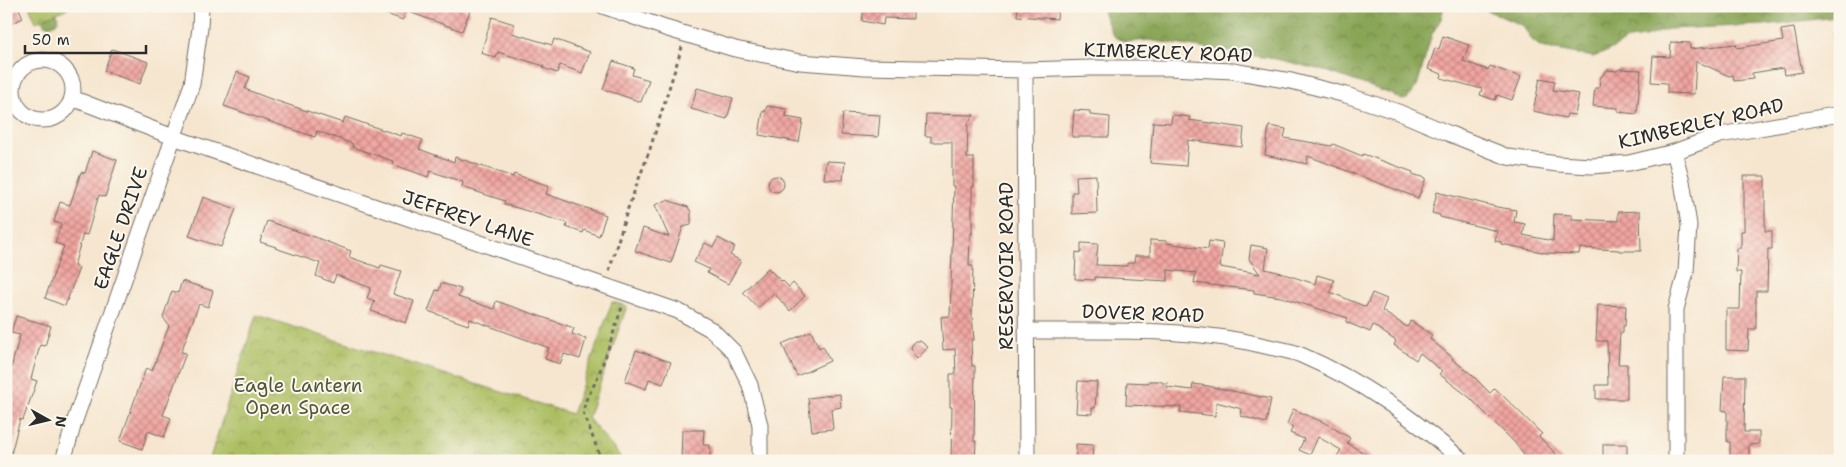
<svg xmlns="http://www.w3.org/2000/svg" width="1846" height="467" viewBox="0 0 1846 467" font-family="'Shantell Sans',sans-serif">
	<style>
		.grass { fill: url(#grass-tufts); stroke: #6c7446 }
		.forest { fill: url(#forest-crowns); stroke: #5a6841 }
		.park { fill: url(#park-crowns); stroke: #6c7446 }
		.building { fill: url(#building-cross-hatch) }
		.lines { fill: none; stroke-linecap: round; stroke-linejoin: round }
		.minor-casing { stroke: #726c64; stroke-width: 17 }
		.path { stroke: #726c64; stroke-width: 3; stroke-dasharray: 4 4; stroke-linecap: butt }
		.minor { stroke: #fff; stroke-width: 15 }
		.labels { text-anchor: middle; stroke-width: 4; stroke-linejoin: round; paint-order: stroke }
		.street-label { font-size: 19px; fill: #2b2b2b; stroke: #fbf7ec }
		.park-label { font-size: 19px; fill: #52573b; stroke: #fbf7ec }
	</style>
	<defs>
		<pattern id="grass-tufts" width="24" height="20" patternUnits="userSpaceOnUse" patternTransform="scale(1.25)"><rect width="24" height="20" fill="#acbe61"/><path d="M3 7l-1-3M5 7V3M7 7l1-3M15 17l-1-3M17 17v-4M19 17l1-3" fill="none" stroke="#8c9b50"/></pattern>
		<pattern id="forest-crowns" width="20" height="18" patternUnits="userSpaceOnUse" patternTransform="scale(1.25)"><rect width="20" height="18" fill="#89a557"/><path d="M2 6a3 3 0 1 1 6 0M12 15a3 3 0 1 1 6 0" fill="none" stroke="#708748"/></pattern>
		<pattern id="park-crowns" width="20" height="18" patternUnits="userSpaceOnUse" patternTransform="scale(1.25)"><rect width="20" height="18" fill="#acbe61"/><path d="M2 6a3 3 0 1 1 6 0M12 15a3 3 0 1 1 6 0" fill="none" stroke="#8c9b50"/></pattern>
		<pattern id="building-cross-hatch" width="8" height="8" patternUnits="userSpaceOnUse" patternTransform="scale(1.25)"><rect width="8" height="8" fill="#f1a5a0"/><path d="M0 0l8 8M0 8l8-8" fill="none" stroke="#c38783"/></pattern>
	</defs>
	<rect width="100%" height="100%" fill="#fbf7ec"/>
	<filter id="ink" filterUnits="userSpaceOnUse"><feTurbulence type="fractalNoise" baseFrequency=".02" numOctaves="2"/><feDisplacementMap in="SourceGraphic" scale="10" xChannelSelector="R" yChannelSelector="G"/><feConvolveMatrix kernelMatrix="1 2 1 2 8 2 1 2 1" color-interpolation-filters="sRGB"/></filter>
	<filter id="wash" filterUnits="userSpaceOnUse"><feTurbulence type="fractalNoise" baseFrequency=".0096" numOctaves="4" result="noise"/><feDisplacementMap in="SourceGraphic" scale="20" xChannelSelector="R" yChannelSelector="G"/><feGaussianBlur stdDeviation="1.12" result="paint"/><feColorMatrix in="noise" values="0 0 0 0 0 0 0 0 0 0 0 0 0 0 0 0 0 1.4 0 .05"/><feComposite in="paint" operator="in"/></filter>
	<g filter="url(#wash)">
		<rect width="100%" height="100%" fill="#f6e6cf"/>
		<path class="grass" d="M1837 6H1840V86L1833 70V34L1839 12Z"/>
		<path class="forest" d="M54 6 59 19C55 25 52 26 45 25L40 16Z
			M1101 6H1444L1441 19 1432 34 1417 86 1407 99 1402 100 1391 94 1329 72 1276 59 1148 40 1126 42 1116 38 1112 34Z
			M1477 6H1837L1839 12 1837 17 1764 25 1668 29 1645 37 1629 39 1604 53 1593 57 1541 47 1532 40 1523 26Z"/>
		<path class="park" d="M29 6H73L36 22Z
			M612 302 627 306 588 418 620 456V461H209L256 315 572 414Z"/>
		<g id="blocks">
			<path class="building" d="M6 6H18L23 18 6 26Z
				M370 6H458L470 11 462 31 406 11 403 20 369 8Z
				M864 6H913V19L884 18 883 25 862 21Z
				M1018 6H1058L1057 19 1017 16Z
				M492 17 514 24 512 33 552 45 554 39 590 52 582 73 560 65 557 73 543 68 544 66 498 52 496 58 481 53Z
				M1794 28 1802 72 1784 75 1783 68 1752 73 1753 79 1734 81 1733 75 1729 76 1696 61 1694 94 1667 93V83L1651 82 1653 56 1670 57 1671 42 1690 43V49L1736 44 1737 48 1783 41 1781 30Z
				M1443 36 1469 45 1463 61 1488 70 1490 66 1521 77 1512 100 1497 95 1495 100 1480 95 1482 89 1441 78 1442 74 1428 69 1435 48 1439 49Z
				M112 49 148 62 140 84 104 71Z
				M613 61 634 68 632 75 649 80 641 102 603 89Z
				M1619 69 1641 70 1637 114 1618 112V108L1593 106 1595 88H1599L1600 78 1607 70 1617 71Z
				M237 72 250 77 245 89 268 98 343 123 345 117 401 136 402 133 423 140 419 149 454 162 455 157 513 177 514 174 549 186 546 194 606 215 599 236 584 230 583 233 566 227 567 223 504 204 505 201 462 187 463 182 430 171 428 177 392 164 393 161 352 147 353 144 317 131 315 137 224 106Z
				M1540 78 1555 81 1553 90 1579 94 1575 115 1567 114 1566 118 1533 111Z
				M697 88 733 98 727 119 691 109Z
				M767 106 787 109 786 117 803 120 799 142 759 135 763 111 765 112Z
				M1074 110 1090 111V115L1110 117 1109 137H1072Z
				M843 113 880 115 878 137 841 135Z
				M926 114 974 115 968 123 967 158H974V187H972V234H970L969 266H973L972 315 974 340H971L972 366H975L974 441H976L975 461H951L952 407H950V374H956L955 349 943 350 941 317 950 316 954 186H952V142H931V136H925Z
				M1172 115 1190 117 1189 120 1244 128 1242 147 1188 140 1186 166 1150 163 1153 122 1171 123Z
				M1269 126 1286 129 1284 138 1332 146 1333 144 1362 156 1363 154 1413 172 1412 174 1426 178 1418 198 1308 156 1307 164 1265 155Z
				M92 151 117 160 105 197 99 195 87 235 83 234 74 266 79 268 65 306 45 298 64 246 55 243 61 224 54 222 60 202 70 205 81 172 85 173Z
				M826 161 845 162 843 180 824 179Z
				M1096 175 1097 213 1072 214V192H1077L1076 176Z
				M768 184a8 8 0 1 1 16 0a8 8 0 1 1-16 0Z
				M1744 176H1765V231H1772V249H1768L1767 291H1756V329H1749L1748 351 1726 350V309H1740L1741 272H1736L1737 248H1741V231H1744Z
				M1437 192 1497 207 1516 210 1514 222 1525 224 1523 235 1553 241 1554 214 1572 215V219L1618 221V212L1640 211 1641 251H1619V250L1580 248 1579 254 1547 253 1501 244V242L1495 241 1497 231 1440 217V215L1432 213Z
				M203 197 236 209 221 247 189 236Z
				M667 200 688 207 691 212V225L683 227 671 263 635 251 643 228 669 237 655 205Z
				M267 221 312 236 351 251 349 257 380 268 381 265 401 271 393 294 414 301 406 323 371 311 375 301 367 298 371 288 336 275 333 283 316 276 320 263 275 248 276 247 260 242Z
				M718 238 735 247 730 255 741 261 728 284 707 273 709 269 694 262 705 243 713 247Z
				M1150 240 1167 241V243L1208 249 1209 241 1223 243 1220 267 1260 274 1249 259 1251 245 1268 248 1265 269 1278 272 1315 284 1317 275 1334 280 1330 292 1366 307 1372 293 1387 299 1382 311 1407 327 1411 321 1432 335 1430 339 1453 358 1452 359 1471 374 1490 393 1495 388 1542 434 1539 436 1562 461H1528L1516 444 1469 397 1439 374 1442 371 1420 353 1416 360 1394 345 1396 341 1373 325 1370 332 1346 322 1348 318 1281 297 1254 293V290L1194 283 1196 273 1168 270V281L1095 277V280L1075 279 1076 252 1081 253V243L1098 244 1096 265 1127 266V263H1134L1135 256H1150Z
				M768 268 781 281 782 280 789 287 793 283 805 296 790 311 774 293 758 308 743 292Z
				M182 281 213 291 208 307 199 304 181 352 186 353 163 415 171 418 164 437 148 431 142 449 120 441 146 368 152 371 169 326 163 317 172 291 178 293Z
				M441 283 461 289 458 297 494 309 496 301 574 328 572 334 586 339 580 359 564 354 560 364 545 359 549 348 541 345 470 319 468 325 428 311 436 290 439 291Z
				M1598 305 1626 306 1625 326H1623V333H1620L1618 364H1627V399H1596V385H1608L1607 341H1596Z
				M16 316 51 326 45 346 40 345 31 379 37 381 23 420 20 419 11 454 6 453V401L10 389 6 387V370L10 372 20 335 11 333Z
				M811 331 819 348 823 346 830 361 797 376 782 344Z
				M915 341H920L928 347 917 359 910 349 911 345Z
				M636 350 671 362 663 384 649 379 646 389 625 381Z
				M1724 376H1745L1744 432H1759V444L1749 445V461H1730V442H1727V411L1722 410Z
				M1078 381 1097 382 1095 408H1092V414L1076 413Z
				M1149 381H1161L1162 383H1168L1167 387 1192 390 1193 384 1208 386 1271 399 1266 423 1241 416 1242 409 1216 402 1215 416 1180 412 1181 407 1126 405 1127 382 1149 383Z
				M840 394 841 407 831 409 833 429 812 431 808 398Z
				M1293 409 1325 423 1350 438 1347 443 1378 461H1334L1341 450 1318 437 1310 455 1299 450 1304 439 1290 433 1293 427 1287 424Z
				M682 430H704L703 445H710V461H681Z
				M1076 444 1093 445 1092 461H1076Z
				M1603 444H1627V461H1603Z"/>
		</g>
	</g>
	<g filter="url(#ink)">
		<use href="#blocks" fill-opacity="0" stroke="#726c64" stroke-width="1"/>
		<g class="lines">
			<g class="minor-casing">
				<path id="minor" d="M603 6 665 28 735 49 800 62 865 67 1025 70 1091 68H1170L1233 71 1291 81 1346 95 1398 112 1450 134 1508 157 1557 164 1592 166 1629 163 1674 152 1720 135 1840 114
					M13 90a30 30 0 1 1 60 0a30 30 0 1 1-60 0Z
					M1025 70 1027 461
					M72 98 173 137 678 311 712 330 734 352 750 385 760 425V461
					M1674 152 1682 181 1689 225 1686 272 1676 309V461
					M1026 331C1106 332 1187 326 1265 346 1277 349 1290 350 1301 355 1364 382 1411 417 1463 461
					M63 461 74 423 192 84 200 28 201 6"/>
			</g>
			<path class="path" d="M609 271 627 211 650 149 682 47
				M602 461 583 412 586 400 596 381 606 355 622 307"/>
			<use href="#minor" class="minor"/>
		</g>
	</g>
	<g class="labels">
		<g class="street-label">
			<text transform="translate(1168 52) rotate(2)" y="7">KIMBERLEY ROAD</text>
			<text transform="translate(1701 123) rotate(-13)" y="7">KIMBERLEY ROAD</text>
			<text transform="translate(468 218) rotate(19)" y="7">JEFFREY LANE</text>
			<text transform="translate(120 228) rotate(-71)" y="7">EAGLE DRIVE</text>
			<text transform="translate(1006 266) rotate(-90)" y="7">RESERVOIR ROAD</text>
			<text transform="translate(1143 313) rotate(2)" y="7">DOVER ROAD</text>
		</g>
		<g class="park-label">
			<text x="298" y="392">Eagle Lantern<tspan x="298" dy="22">Open Space</tspan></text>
		</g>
	</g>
	<rect width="1846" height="467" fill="none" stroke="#fbf7ec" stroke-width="25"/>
	<g transform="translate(48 420) rotate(98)" stroke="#fbf7ec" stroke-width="4" paint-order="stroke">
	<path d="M0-4L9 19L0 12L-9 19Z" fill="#2b2b2b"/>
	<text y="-8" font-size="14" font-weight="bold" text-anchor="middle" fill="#2b2b2b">N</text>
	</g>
	<path d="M25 45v8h121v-8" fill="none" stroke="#2b2b2b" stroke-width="2.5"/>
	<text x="32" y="45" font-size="15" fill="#2b2b2b" stroke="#fbf7ec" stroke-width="4" paint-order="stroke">50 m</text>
</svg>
